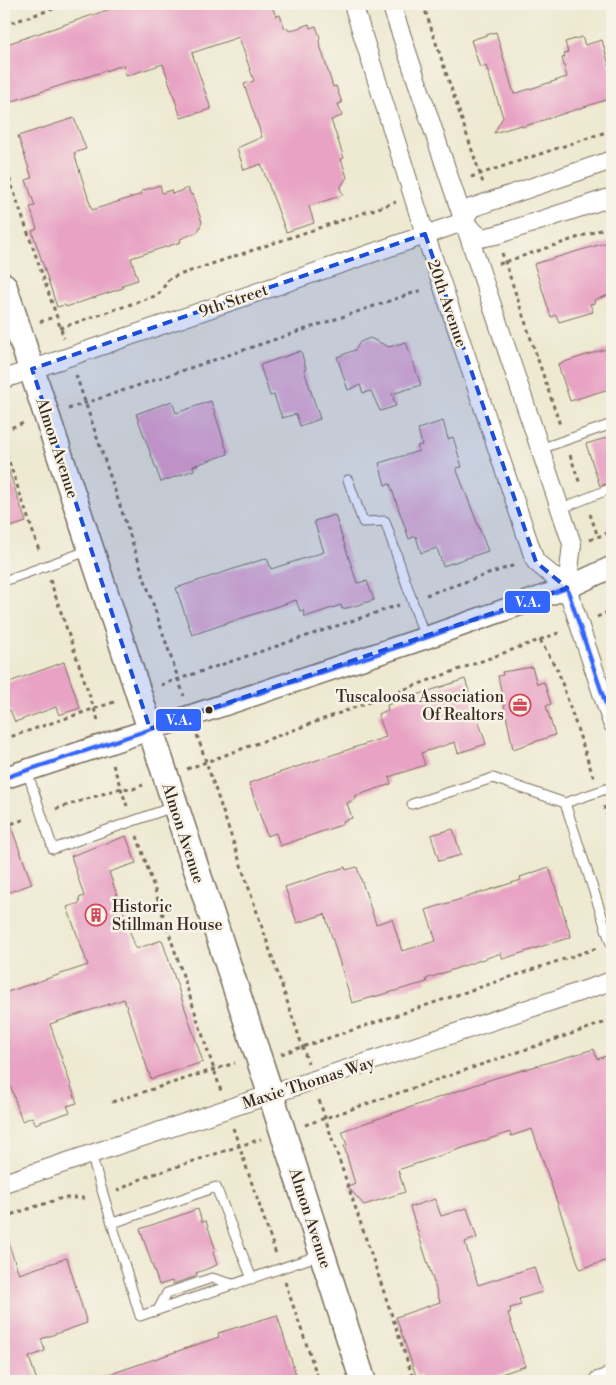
<svg xmlns="http://www.w3.org/2000/svg" width="616" height="1385" viewBox="0 0 616 1385" font-family="'Libre Bodoni',serif">
	<style>
		.building { fill: #e8a3c4 }
		.lines { fill: none; stroke-linecap: round; stroke-linejoin: round }
		.service-casing { stroke: #7a6d5d; stroke-width: 11 }
		.minor-casing { stroke: #7a6d5d; stroke-width: 20 }
		.tertiary-casing { stroke: #7a6d5d; stroke-width: 24 }
		.secondary-casing { stroke: #7a6d5d; stroke-width: 28 }
		.path { stroke: #7a6d5d; stroke-width: 3; stroke-dasharray: 4 4; stroke-linecap: butt }
		.service { stroke: #fff; stroke-width: 9 }
		.minor { stroke: #fff; stroke-width: 18 }
		.tertiary { stroke: #fff; stroke-width: 21 }
		.secondary { stroke: #fff; stroke-width: 25 }
		.bus-1-casing { stroke: #f7f3e8; stroke-width: 8 }
		.bus-1 { stroke: #36f; stroke-width: 4 }
		.marked { fill: #1d4ed8; fill-opacity: 0.2; stroke: #1d4ed8; stroke-width: 4; stroke-dasharray: 10 6; stroke-linejoin: round }
		.bus-dot { fill: #3b2a1e; stroke: #f7f3e8; stroke-width: 2 }
		.labels { text-anchor: middle; stroke-width: 5; stroke-linejoin: round; paint-order: stroke }
		.street-label { font-size: 16px; fill: #3b2a1e; stroke: #f7f3e8 }
		.poi-label { font-size: 16px; fill: #3b2a1e; stroke: #f7f3e8; text-anchor: end }
		.line-badge { stroke: #f7f3e8; stroke-width: 2 }
		.badge-label { font-size: 14px; text-anchor: middle; font-weight: bold; fill: #fff }
	</style>
	<rect width="100%" height="100%" fill="#f7f3e8"/>
	<filter id="ink" filterUnits="userSpaceOnUse"><feTurbulence type="fractalNoise" baseFrequency=".02" numOctaves="2"/><feDisplacementMap in="SourceGraphic" scale="10" xChannelSelector="R" yChannelSelector="G"/><feConvolveMatrix kernelMatrix="1 2 1 2 8 2 1 2 1" color-interpolation-filters="sRGB"/></filter>
	<filter id="wash" filterUnits="userSpaceOnUse"><feTurbulence type="fractalNoise" baseFrequency=".0096" numOctaves="4" result="noise"/><feDisplacementMap in="SourceGraphic" scale="20" xChannelSelector="R" yChannelSelector="G"/><feGaussianBlur stdDeviation="1.12" result="paint"/><feColorMatrix in="noise" values="0 0 0 0 0 0 0 0 0 0 0 0 0 0 0 0 0 1.4 0 .05"/><feComposite in="paint" operator="in"/></filter>
	<g filter="url(#wash)">
		<rect width="100%" height="100%" fill="#eee9d1"/>
		<g id="blocks">
			<path class="building" d="M125 4H271L276 16 280 15 285 29 287 28 289 31 309 24 310 28 316 26 320 37 319 42 333 87 336 86 342 103 338 104 342 116 331 120 344 158 341 159 347 177 340 188 343 195 309 206 314 223 286 232 261 164 244 170 237 148 262 137 244 84 254 81 239 37 192 53 211 109 181 118 163 64 126 76 123 65 7 103 4 93V45Z
				M496 32 514 94 567 77 562 58 565 57 564 54 568 52 565 42 582 37 585 45 602 40 612 76V98L522 127 521 125 494 133 503 117 486 66 480 68 471 40Z
				M74 118 86 149 74 153 92 210 142 194 141 191 160 185 162 193 171 190 172 194 188 188 191 195 192 194 202 222 198 232 180 239 181 242 131 258 138 280 122 285 123 288 66 307 65 305 57 307 32 231 37 229 30 207 35 206 26 180 32 178 18 136Z
				M612 241V294L594 300 595 303 590 304 593 312 559 322 556 315 551 317 534 264Z
				M370 338 389 347 406 342 421 385 392 394 396 406 380 411 371 391 363 393 360 385 348 390 337 357 355 350 360 342Z
				M612 347V388L570 401 558 364Z
				M301 351 306 369 304 370 320 419 300 426 296 414 282 418 274 395 270 396 260 365Z
				M172 401 176 413 211 401 228 454 193 466 194 470 161 482 136 414Z
				M443 421 448 439 453 437 462 467 456 468 488 551 443 566 437 548 421 553 416 536 409 539 390 484 385 485 379 463 419 451 417 446 422 445 418 429Z
				M612 436V482L600 486 586 444Z
				M7 466 26 522 4 529V467Z
				M335 515 357 583 367 581 374 600 351 607 342 609 341 605 305 617 303 610 300 611 296 600 192 635 176 588 267 558 271 569 324 552 314 521Z
				M64 662 80 708 59 715 56 707 15 722 10 710 4 712V684Z
				M532 667 537 684 544 682 551 704 546 706 555 735 513 749 498 676 503 675 502 672Z
				M465 679 486 744 458 753 455 742 421 753 425 765 389 777 391 784 355 796 356 799 347 803 352 818 343 821 344 824 280 846 276 833 267 836 249 783 386 737 378 714 388 710 387 705Z
				M6 813 32 884 4 894V814Z
				M453 829 461 855 439 861 431 835Z
				M126 836 136 863 109 872 136 949 162 940 203 1062 151 1079 124 999 50 1024 77 1103 67 1106 70 1112 35 1124 33 1117 22 1121 4 1066V993L88 965 67 907 80 903 79 898 84 896 71 856Z
				M345 867 346 870 357 867 376 924 392 919 402 951 436 941 426 910 521 880 520 877 549 867 571 937 503 959 501 953 426 979 427 982 352 1003 325 914 297 923 285 887Z
				M594 1049 597 1059 612 1054V1259L580 1269 532 1129 511 1136 510 1132 398 1170 405 1192 364 1205 348 1187 355 1184 344 1146 347 1145 342 1131 492 1079Z
				M435 1199 441 1216 467 1208 477 1238 465 1242 478 1285 534 1267 542 1292 519 1299 521 1305 510 1308 511 1312 508 1313 525 1366 481 1381H422L420 1375 416 1376 396 1317 440 1302 410 1207Z
				M198 1209 202 1222 206 1221 216 1251 213 1252 217 1265 196 1273 197 1276 173 1284 172 1281 159 1285 140 1229Z
				M7 1239 19 1274 67 1258 87 1323 41 1339 45 1351 29 1357 37 1381H4V1240Z
				M277 1315 298 1381H100L99 1378 219 1337 218 1333Z"/>
		</g>
	</g>
	<g filter="url(#ink)">
		<use href="#blocks" fill-opacity="0" stroke="#7a6d5d" stroke-width="1"/>
		<g class="lines">
			<g class="service-casing">
				<path id="service" d="M540 449 612 424
					M348 480 363 522 385 521 425 638
					M560 509 612 488
					M4 581 90 550
					M27 771 53 849 173 807
					M565 803 612 787
					M412 804 493 778 565 803 612 947
					M91 1154 140 1316 320 1255
					M113 1223 216 1187 252 1279
					M158 1310 167 1293 212 1278 236 1285"/>
			</g>
			<g class="minor-casing">
				<path id="minor" d="M353 4 425 234 534 558 536 562 567 588
					M391 4 572 544 567 588 612 723
					M464 222 481 238 496 235 612 197
					M4 379 463 222 471 208 612 160
					M4 1183 612 981
					M598 1381 612 1376"/>
			</g>
			<g class="tertiary-casing">
				<path id="tertiary" d="M4 778 425 638 567 588 612 567"/>
			</g>
			<g class="secondary-casing">
				<path id="secondary" d="M4 286 271 1095 363 1381"/>
			</g>
			<path class="path" d="M423 4 483 183
				M4 25 68 4
				M4 163 64 338
				M471 177 612 130
				M502 253 560 425
				M499 264 612 226
				M40 322 56 316
				M60 328 158 295 170 278 396 202
				M76 375 184 696
				M68 409 422 290
				M4 430 24 423
				M4 447 40 553
				M570 455 580 484
				M590 514 598 537
				M590 540 612 531
				M50 580 99 723
				M426 595 515 565
				M609 612 612 622
				M597 617 612 610
				M540 640 558 671 594 779
				M161 685 399 605
				M197 735 308 1063
				M4 739 117 701
				M113 765 127 806
				M187 769 561 632
				M604 806 612 831
				M56 809 121 788 133 789 143 785
				M4 826 26 819
				M137 836 221 1091
				M281 1054 597 948
				M319 1100 414 1381
				M112 1102 235 1063
				M305 1125 612 1020
				M233 1128 276 1254
				M117 1191 145 1177 261 1139
				M4 1217 62 1198H89
				M285 1282 319 1381"/>
			<use href="#service" class="service"/>
			<use href="#minor" class="minor"/>
			<use href="#tertiary" class="tertiary"/>
			<use href="#secondary" class="secondary"/>
			<g class="bus-1-casing">
				<path id="bus-1" d="M4 778 425 638 567 588 612 723"/>
			</g>
			<use href="#bus-1" class="bus-1"/>
		</g>
	</g>
	<path class="marked" d="M425 234 536 562 567 588 150 729 32 369Z"/>
	<defs>
		<g id="office-ring" transform="scale(1.125)"><circle r="9.5" fill="#f7f3e8" stroke="#d1495b" stroke-width="1.5"/><path d="M-6-3h4V-5.5h4V-3h4V5H-6ZM-1-4.5V-3h2v-1.5ZM-6 0V1H6V0Z" fill="#d1495b"/></g>
		<g id="building-ring" transform="scale(1.125)"><circle r="9.5" fill="#f7f3e8" stroke="#d1495b" stroke-width="1.5"/><path d="M-4-6H4V6H1V3H-1V6H-4ZM-2.5-4.3h1.7v1.8h-1.7ZM.8-4.3h1.7v1.8H.8ZM-2.5-1h1.7V.8h-1.7ZM.8-1h1.7V.8H.8Z" fill="#d1495b"/></g>
	</defs>
	<g fill-rule="evenodd">
		<use href="#office-ring" x="520" y="705"/>
		<use href="#building-ring" x="96" y="915"/>
	</g>
	<circle class="bus-dot" cx="209" cy="710" r="4.5"/>
	<g class="labels">
		<g class="street-label">
			<text transform="translate(233 300) rotate(-19)" y="6">9th Street</text>
			<text transform="translate(448 303) rotate(71)" y="6">20th Avenue</text>
			<text transform="translate(58 448) rotate(72)" y="6">Almon Avenue</text>
			<text transform="translate(184 833) rotate(72)" y="6">Almon Avenue</text>
			<text transform="translate(308 1082) rotate(-18)" y="6">Maxie Thomas Way</text>
			<text transform="translate(311 1218) rotate(72)" y="6">Almon Avenue</text>
		</g>
		<g class="poi-label">
			<text x="504" y="702">Tuscaloosa Association<tspan x="504" dy="18">Of Realtors</tspan></text>
			<text x="112" y="912" text-anchor="start">Historic<tspan x="112" dy="18">Stillman House</tspan></text>
		</g>
	</g>
	<g class="line-badge">
		<rect x="504" y="590" width="47" height="24" rx="5" fill="#36f"/>
		<rect x="155" y="708" width="47" height="24" rx="5" fill="#36f"/>
	</g>
	<g class="badge-label">
		<text x="528" y="607">V.A.</text>
		<text x="179" y="725">V.A.</text>
	</g>
	<rect width="616" height="1385" fill="none" stroke="#f7f3e8" stroke-width="20"/>
</svg>
